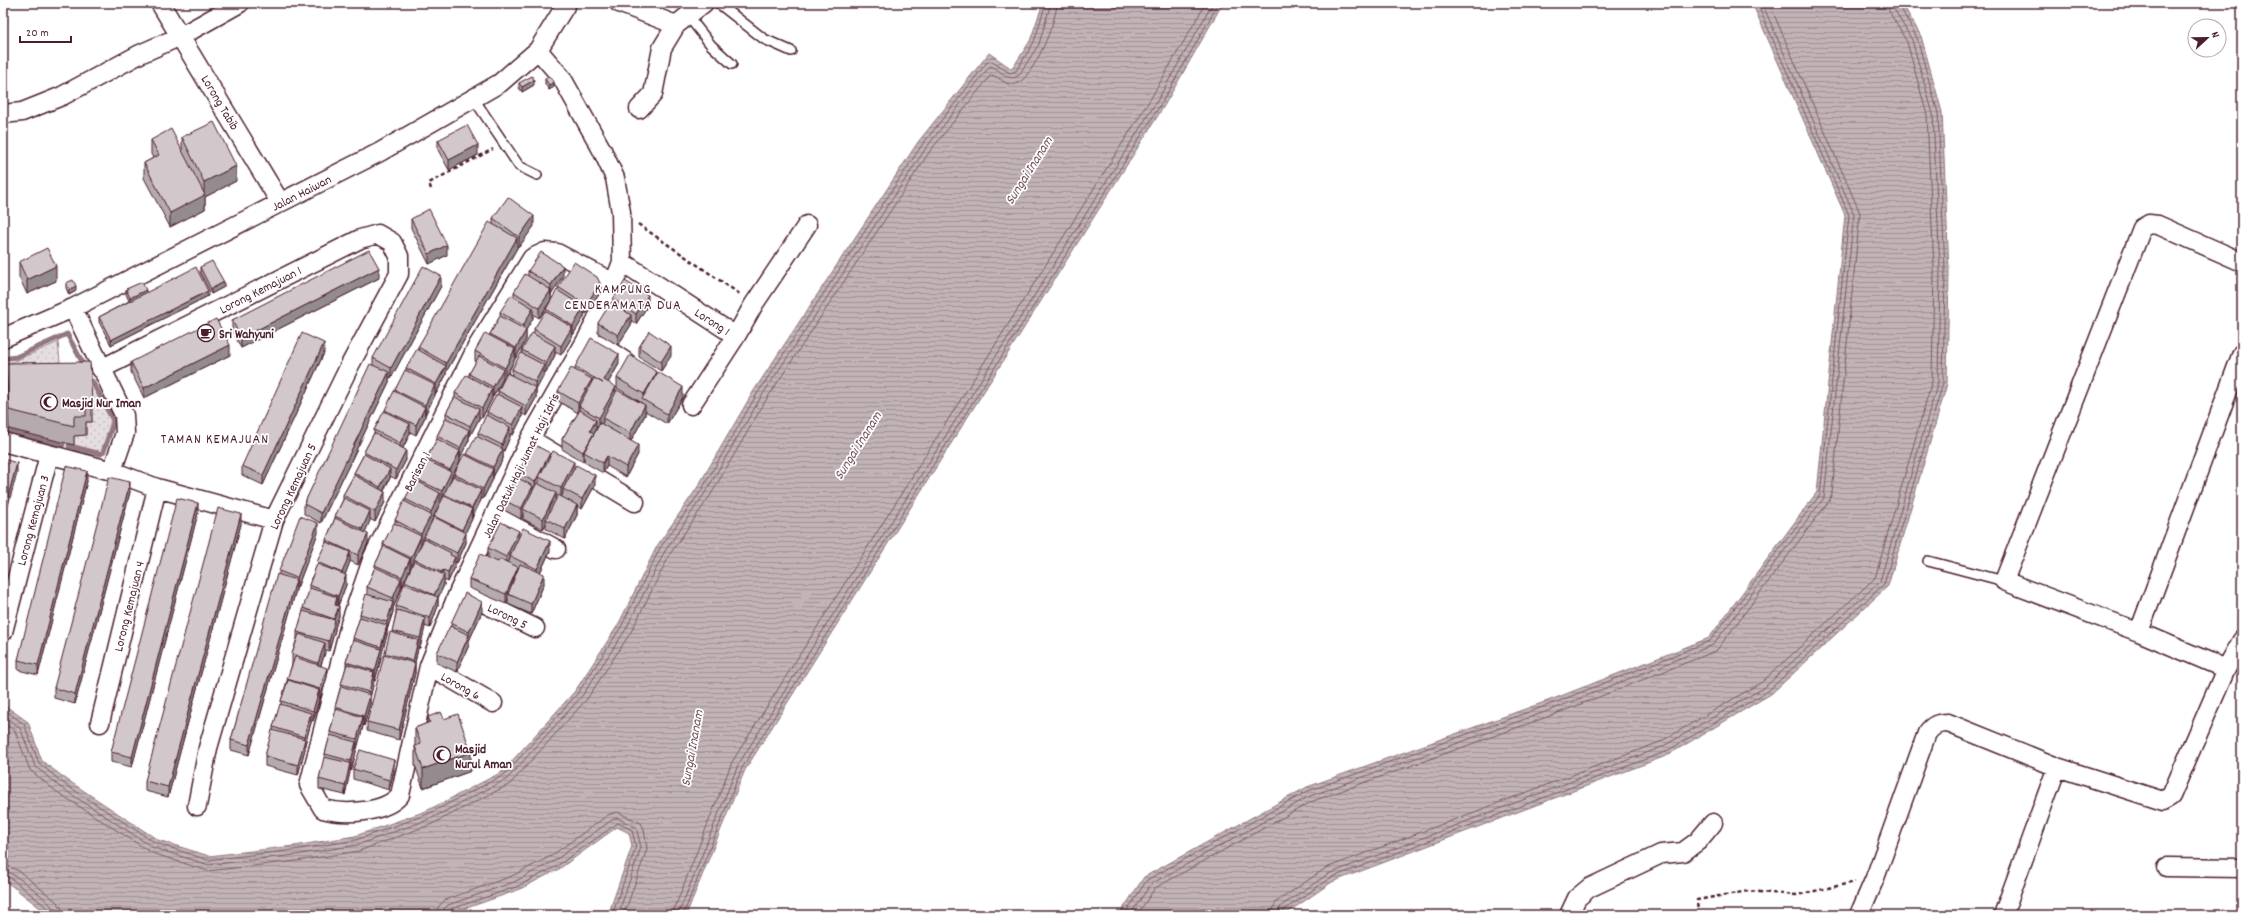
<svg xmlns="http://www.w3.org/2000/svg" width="2245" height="918" viewBox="0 0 2245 918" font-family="Dekko,sans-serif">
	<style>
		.grass { fill: url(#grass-dots); stroke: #987e86 }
		.water { fill: url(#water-rules); stroke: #91787e }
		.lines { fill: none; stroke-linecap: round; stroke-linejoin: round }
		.shore { stroke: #7a5a63; stroke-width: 1 }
		.stream { stroke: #91787e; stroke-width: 5 }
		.lane-casing { stroke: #4a1f2b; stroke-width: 12 }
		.street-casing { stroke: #4a1f2b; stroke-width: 21 }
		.path { stroke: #4a1f2b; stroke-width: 2.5; stroke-dasharray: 4 3; stroke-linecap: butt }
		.lane { stroke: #fff; stroke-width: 9 }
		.street { stroke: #fff; stroke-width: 18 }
		.wall { fill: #b5abaf; stroke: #4a1f2b; fill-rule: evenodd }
		.shaded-wall { fill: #938b8e; stroke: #4a1f2b }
		.building { fill: #d2c7cb; stroke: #4a1f2b }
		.labels { text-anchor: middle; stroke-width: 3.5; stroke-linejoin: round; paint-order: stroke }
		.street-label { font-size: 13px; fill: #4a1f2b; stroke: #fff }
		.poi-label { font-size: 13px; font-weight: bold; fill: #4a1f2b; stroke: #fff; text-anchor: start }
		.water-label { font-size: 14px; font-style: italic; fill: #74535c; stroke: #fff }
		.neighbourhood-label { font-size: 14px; letter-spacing: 1px; fill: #4a1f2b; stroke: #fff }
	</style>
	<defs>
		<pattern id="grass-dots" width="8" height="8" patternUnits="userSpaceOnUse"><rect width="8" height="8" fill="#e5dee0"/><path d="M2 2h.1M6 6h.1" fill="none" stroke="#c6bec0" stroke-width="1.8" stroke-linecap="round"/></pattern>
		<pattern id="water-rules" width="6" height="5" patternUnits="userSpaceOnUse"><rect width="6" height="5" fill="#c1b3b6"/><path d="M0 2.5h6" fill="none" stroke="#9f9194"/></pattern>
	</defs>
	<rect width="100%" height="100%" fill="#fff"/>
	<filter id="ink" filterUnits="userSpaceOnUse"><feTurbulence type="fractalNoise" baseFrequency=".025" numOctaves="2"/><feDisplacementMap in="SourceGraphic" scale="8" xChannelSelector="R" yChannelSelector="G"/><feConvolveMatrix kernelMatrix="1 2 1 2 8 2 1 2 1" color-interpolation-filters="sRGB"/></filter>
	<g filter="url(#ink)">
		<path class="grass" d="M58 342 62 382 6 383 5 363 12 362Z
			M90 382 111 421 101 452 74 445V436L86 435V422H92Z"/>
		<path class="water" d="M1043 3H1223L1164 106 745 770 686 915H608L632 846 629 833 617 827 559 869 518 890 447 915H49L3 879V704L28 722 42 761 66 779 158 840 209 856 294 846 355 836 426 811 502 772 575 691 618 625 657 546 697 488 753 392 918 142 989 53 1012 69 1030 41Z
			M1752 3H1902L1921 36 1942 112 1949 270 1947 384 1888 586 1771 694 1666 756 1332 882 1284 915H1119L1144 877 1307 787 1553 699 1709 638 1817 492 1845 215Z"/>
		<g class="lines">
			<path class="shore" d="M3 709 24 724 39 763 63 783 156 843 208 860 294 850 356 840 428 814 504 775 578 693 621 627 660 548 701 491 757 394 922 145 989 60 1010 73 1016 71 1034 42 1046 3
				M3 715 20 728 35 766 60 787 154 848 209 865 295 855 357 845 430 819 507 779 582 696 626 629 665 551 705 493 761 397 926 148 990 66C1000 68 1008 84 1019 75L1039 44 1051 3
				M3 722 15 731 30 770 57 792 152 853 208 871 296 861 359 851 432 824 510 784 587 699 631 632 670 554 710 496 766 400 930 151 991 75C1000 76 1005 87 1016 84 1033 79 1057 20 1057 3
				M3 864 19 871 57 902 61 907 63 915
				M3 870C13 871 56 905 57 915
				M3 875 12 879 50 910 52 915
				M437 915 438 907 445 900 512 876 551 856 608 815 617 812 641 823 644 829 647 849 624 915
				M443 915 444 909 448 905 514 882 554 861 612 820 617 818 636 827 641 847 618 915
				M448 915 451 909 516 887 557 866 618 823 632 830 636 847 612 915
				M672 915 732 762 1151 98 1206 3
				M678 915 738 765 1157 101 1213 3
				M683 915 742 768 1161 104 1219 3
				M1124 915 1147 880 1308 791 1554 703 1710 641 1820 495 1849 215 1757 3
				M1130 915 1151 884 1310 796 1556 708 1713 645 1824 498 1854 214 1762 3
				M1137 915 1155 888 1313 801 1558 713 1716 651 1829 501 1832 493 1860 213 1769 3
				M1271 915 1276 902 1326 868 1660 742 1762 682 1875 578 1932 381 1934 270 1927 115 1907 42 1889 11 1887 3
				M1277 915 1281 906 1328 874 1662 747 1765 687 1880 581 1938 382 1940 270 1933 114 1912 40 1894 9 1893 3
				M1282 915 1284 910 1330 878 1665 752 1768 691 1884 584 1943 383 1945 270 1938 113 1917 38 1898 3"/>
			<path class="stream" d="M3 359 16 357 67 334 85 367
				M3 430 63 445
				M69 446 101 454 104 451 114 421 92 381"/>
			<g class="lane-casing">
				<path id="lane" d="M718 3 764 39 791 51
					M688 16 711 45 732 64
					M474 99 519 166 537 175
					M1928 561 2004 581"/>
			</g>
			<g class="street-casing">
				<path id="street" d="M160 3 280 202
					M619 3 676 25
					M538 50 562 78 602 150 615 178 621 212 622 262 614 283 588 337 530 439 459 591 429 666 400 795C385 813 345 815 323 809L309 785 350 624 373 557 477 347 532 258 545 252 557 253 614 283
					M639 109 653 94 662 48 676 25 704 3
					M3 114 22 112 62 96 140 54 181 36 240 3
					M622 262 736 336 691 405
					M2242 262 2158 225 2149 224 2142 228 2004 581 2139 632 2226 669 2242 640
					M73 308 124 415 125 433 112 471
					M736 336 754 304 807 225
					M3 338 73 308 380 152 500 83 538 50 567 3
					M599 344 626 362 612 391 628 401
					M101 369 360 239 378 234 392 242 399 256V274L351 363 274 520 208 748 197 806
					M530 439 635 502
					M3 442 112 471 157 488 274 520
					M495 516 556 549
					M461 592 535 628
					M3 632 49 455
					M2139 632 2242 353
					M429 666 493 703
					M100 723 157 488
					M2166 867 2242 868
					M1569 915 1577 898 1589 888 1661 854 1683 852 1698 841 1713 823
					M1859 915 1875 878 1927 733C1933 725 1938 723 1948 723L2057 767 2163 801 2171 796 2226 669
					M2003 915 2057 767"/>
			</g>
			<path class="path" d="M431 189 429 183 493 149
				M638 224 741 295
				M1698 915 1697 900 1748 891 1797 895 1855 882"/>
			<use href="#lane" class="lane"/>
			<use href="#street" class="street"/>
		</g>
		<path class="wall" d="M545 79 554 87 549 90 545 84Z
			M519 83 534 85 522 92 519 88Z
			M182 137 236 181 205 197V209L170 227 144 178V163L153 158 151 154V140L182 151Z
			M438 140 478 155 449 170 438 150Z
			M493 218 534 226 519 247 517 245V248L446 372V375L436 394 435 393V395L425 415V417L416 435 410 432V434L403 448 406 460 396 479 390 476V478L384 491 385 502 375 522 370 519 365 532 368 543 358 565 350 561 345 575 346 585 338 606 339 616 335 628V630L329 651 325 650V653L321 665 327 677 313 721H311V723L305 744V749L298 775 265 766V756L273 731V727L281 704V701L292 664V654L297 638V632L303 612V608L309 593V585L326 542V540L335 518V516L343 500V495L354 475V473L364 454V452L374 433V430L385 411V410L395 392V390L406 370V368L418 350V347L493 224Z
			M411 219 447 255 429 264 411 228Z
			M19 262 56 281 27 294 19 277Z
			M200 267 224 287 211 294 200 272Z
			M528 271 563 276 551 295V300L539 318 533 314V318L526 330V340L516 358 515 357V359L508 373 512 375V369L522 353V350L534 334V329L546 311V309L558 291V287L600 293 586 314 584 313V317L573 335H572V337L561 355 555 352V355L546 373 544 372V375L536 390V398L526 416 522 413V417L513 435 510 434V437L503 453V459L493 477V479L483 499 481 498V500L472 518V517V519L465 533 466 543 457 563 455 562V567L448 582 444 580V585L438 598V606L430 628 425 626 420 648H418L415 663V673L399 740 367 731V722L385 656V653L392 633 396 613V606L405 585V581L414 561 411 568 410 567V569L402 587 401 586V589L393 608V612L387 630V635L381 655V659L375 681 374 680 370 698V704L364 726 363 725 357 749H356V752L351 771 350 770 345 795 319 789V779L325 757V754L330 736V732L335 712V707L346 667V662L360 617V614L367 594V587L375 567V565L383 548V544L395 523V520L405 502V499L416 481V479L427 460V458L437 439V436L446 418V413L455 397V393L469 376V374L476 362 475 361V351L490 336V334L500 316V312L514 297V292L528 276ZM503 377 505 378 498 391V394L487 412V416L478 433V437L467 454V456L454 474V476L451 481V478L460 461V457L469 440V436H470L479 419V417L482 418 492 399V396L493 397 503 379Z
			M379 278 241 348 232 330V320Z
			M66 283 76 291 69 295 66 288Z
			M441 286 391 378 389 377V382L321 523 304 514V504L373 365V358Z
			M126 289 146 293 208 296 111 345 99 322V317L129 301 126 294Z
			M613 299 648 305 636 324 631 320V325L618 345 598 333V323L613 304Z
			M639 347 671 356 661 371 639 357Z
			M324 353 263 485 242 475V466Z
			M230 355 144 398 131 372V362Z
			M6 363 92 403V422H86V435L74 436V445L9 429 6 383Z
			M619 364 608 383 616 393 642 404V403L617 388V378L657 374 683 397 667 424 645 411V415L631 441 638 454 626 477 607 466 603 473 584 462V459L583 462 562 449V439L578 413 558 401V391L575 370V367ZM596 426 598 427 594 435 596 430Z
			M550 456 574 468 595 485 582 509 577 506V515L565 539 546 529V524L543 529 523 519V515L521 519 504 510V500L518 478V473Z
			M87 481 38 675 18 670V660Z
			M130 492 75 704 54 698V688Z
			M198 513 132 767 111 762V752Z
			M241 524 168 797 145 791V781Z
			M318 533 297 588 296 587V590L249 755 231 750V740L279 575V571Z
			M519 537 550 551 540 573 544 584 531 614 508 604V599L506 604 469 588V579L488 558V548Z
			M482 612 469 641V645L457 672 437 663V653L451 627V623Z
			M428 717 444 719 471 771 423 788 415 765V728L428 723Z
			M353 769 394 770 389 790 353 779Z"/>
		<path class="shaded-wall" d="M534 80V85L522 92V87Z
			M554 82V87L549 90V85Z
			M478 145V155L449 170V160Z
			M236 166V181L205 197V209L170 227V213L204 195V182Z
			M534 216V226L519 247V237Z
			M517 238V248L446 372V375L436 394V384L446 367V363Z
			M447 245V255L429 264V254Z
			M56 266V281L27 294V280Z
			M563 266V276L551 295V285Z
			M379 268V278L241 348V338Z
			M441 276V286L391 378V368Z
			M224 282V287L211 294V289Z
			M600 283V293L586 314V305Z
			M76 286V291L69 295V290Z
			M146 290V295L130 303V298Z
			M551 290V300L539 318V308Z
			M208 291V296L111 345V340Z
			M648 295V305L636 324V314Z
			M584 307V317L573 335V326Z
			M533 308V318L526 330V340L516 358V348L523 336V326Z
			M631 315V325L618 345V335Z
			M572 327V337L561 355V346Z
			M324 343V353L263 485V475Z
			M230 345V355L144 398V388Z
			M555 346V355L546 373V363Z
			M671 346V356L661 371V362Z
			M515 349V359L505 378V368Z
			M619 354V364L604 390V380Z
			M544 365V375L536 390V398L526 416V406L535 390V382Z
			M503 369V379L493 397V387Z
			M389 372V382L321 523V513Z
			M657 372V381L644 400V394Z
			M592 379V389L579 406V411L578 413V403Z
			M435 385V395L425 415V405Z
			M616 387V397L603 418V422L599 428V418Z
			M683 387V397L667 424V414Z
			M492 389V399L482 418V408Z
			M645 405V415L630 443V433Z
			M425 407V417L416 435V425Z
			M522 407V417L513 435V425Z
			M479 409V419L470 436V426Z
			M596 420V430L594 434V443L584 452V459L583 462V452L590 431Z
			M410 424V434L400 453V443Z
			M510 427V437L503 453V459L493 477V467L502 451V445Z
			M469 430V440L460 458V448Z
			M638 445V454L626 477V467Z
			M406 450V460L396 479V470Z
			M460 451V461L451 478V482L444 494V496L442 501V491L450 474V470Z
			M550 453V463L539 477V483L535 492V482Z
			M607 456V466L603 473V463Z
			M574 462V472L563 489V493L561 498V488Z
			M17 463V473L3 524V515Z
			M390 469V478L380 497V487Z
			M493 469V479L483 499V489Z
			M87 471V481L38 675V665Z
			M595 475V485L582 509V499Z
			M130 482V492L75 704V694Z
			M533 486V496L523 509V515L521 519V509Z
			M481 490V500L472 518V508Z
			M385 492V502L375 522V512Z
			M440 493V503L431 522V525L421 542V546L414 559V561L411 568V558L421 538V534L431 515V512Z
			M556 493V503L546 519V524L543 529V519Z
			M198 503V513L132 767V757Z
			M577 505V515L565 539V529Z
			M472 509V519L462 540V530Z
			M370 511V521L362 539V529Z
			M241 514V524L168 797V787Z
			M318 523V533L297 588V578Z
			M519 531V541L510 556V559L506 567V557Z
			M466 533V543L457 563V553Z
			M368 534V543L358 565V555Z
			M550 541V551L537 579V569Z
			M350 552V562L342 582V573Z
			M455 557V567L448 582V572Z
			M410 559V569L402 587V577Z
			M518 567V577L508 594V599L506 604V594Z
			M443 570V577L444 575V585L438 598V606L430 628V618L434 605V595L441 580V572Z
			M544 574V584L531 614V604Z
			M346 575V585L338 606V596Z
			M401 579V589L393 608V612L387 630V635L375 681V671L387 628V622L393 603V598Z
			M296 580V590L249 755V745Z
			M337 597V607L335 605Z
			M482 602V612L469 641V645L457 672V662L469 636V632Z
			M339 606V616L335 628V630L329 651V641L334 622V619Z
			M425 618V627L420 648V638Z
			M418 640V649L413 671V661Z
			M325 643V653L318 673V663Z
			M415 663V673L399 740V730Z
			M327 668V677L320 699V689Z
			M374 672V682L370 698V704L364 726V716L369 698V692Z
			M319 690V700L313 721V711Z
			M311 713V723L305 744V749L298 775V765L304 742V737Z
			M363 717V727L357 749V739Z
			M356 742V752L351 771V761Z
			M471 752V771L423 788V769Z
			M394 760V770L389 790V780Z
			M350 763V773L345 795V786Z"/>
		<path class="building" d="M532 76 534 80 522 87 519 83Z
			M550 76 554 82 549 85 545 79Z
			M214 122 236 166 204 182 182 137Z
			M467 125 478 145 449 160 438 140Z
			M171 129 205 195 170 213 144 163 159 155 151 140Z
			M508 197 534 216 519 237 493 218Z
			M429 209 447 245 429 254 411 219Z
			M489 222 517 238 446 363 418 347Z
			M47 248 56 266 27 280 19 262Z
			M369 250 379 268 241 338 232 320Z
			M541 252 563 266 551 285 528 271Z
			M212 261 224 282 211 289 200 267Z
			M574 262 597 277 600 283 586 305 558 287Z
			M423 266 441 276 391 368 373 358Z
			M196 267 208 291 111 340 99 317Z
			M525 274 551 290 539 308 514 292Z
			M73 280 76 286 69 290 66 283Z
			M625 281 648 295 636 314 613 299Z
			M142 282 146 290 130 298 126 289Z
			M557 290 584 307 573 326 546 309Z
			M511 295 533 308 523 326 500 312Z
			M611 302 631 315 618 335 598 323Z
			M545 311 572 327 561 346 534 329Z
			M500 316 526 330 516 348 490 334Z
			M216 319 230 345 144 388 131 362Z
			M649 331 671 346 661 362 639 347Z
			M302 333 324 343 263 475 242 466Z
			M485 333 515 349 505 368 475 351Z
			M532 333 555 346 546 363 522 350Z
			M591 338 619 354 604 380 616 387 599 418 579 406 594 378 603 383 575 367Z
			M417 349 446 366 436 384 406 368Z
			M521 353 544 365 535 382 512 369Z
			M630 355 657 372 644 394 617 378Z
			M479 356 503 369 493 387 469 374Z
			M90 362 92 403H86V416H74V426L9 410 6 363Z
			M370 364 389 372 321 513 304 504Z
			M571 368 592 379 578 403 558 391Z
			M405 370 435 385 425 405 395 390Z
			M658 372 683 387 667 414 642 399Z
			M507 373 536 388 526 406 498 391Z
			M466 375 492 389 482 408 455 393Z
			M617 390 645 405 630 433 603 418Z
			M394 391 425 407 416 425 385 410Z
			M497 394 522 407 513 425 487 412Z
			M455 397 479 409 470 426 446 413Z
			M580 410 596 420 590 431 594 433 583 452 562 439Z
			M384 411 410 424 400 443 374 430Z
			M486 415 510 427 502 445 478 433Z
			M446 418 469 430 460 448 437 436Z
			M600 423 638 445 626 467 607 456 603 463 584 452Z
			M374 433 406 450 396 470 364 452Z
			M476 436 503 449 493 467 467 454Z
			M437 439 460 451 450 470 427 458Z
			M533 444 550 453 535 482 518 473Z
			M553 451 574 462 561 488 539 477Z
			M364 454 390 469 380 487 354 473Z
			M464 454 493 469 483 489 454 474Z
			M3 459 17 463 3 515Z
			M426 460 451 472 442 491 416 479Z
			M576 465 595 475 582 499 563 489Z
			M66 466 87 471 38 665 18 660Z
			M354 475 385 492 375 512 343 495Z
			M453 476 481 490 472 508 444 494Z
			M109 477 130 482 75 694 54 688Z
			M516 477 533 486 521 509 504 500Z
			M415 480 440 493 431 512 405 499Z
			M537 483 556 493 543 519 523 509Z
			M558 495 577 505 565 529 546 519Z
			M444 496 472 509 462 530 434 516Z
			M177 498 198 503 132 757 111 752Z
			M344 498 370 511 362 529 335 516Z
			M404 501 431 515 421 534 395 520Z
			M218 508 241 514 168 787 145 781Z
			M300 516 318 523 297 578 279 571Z
			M434 517 466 533 457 553 424 537Z
			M335 518 368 534 358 555 326 540Z
			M501 522 519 531 506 557 488 548Z
			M394 523 421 536 411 558 383 544Z
			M523 528 550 541 537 569 510 556Z
			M424 539 451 553 450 555 455 557 448 572 443 570 441 572 414 559Z
			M326 542 350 552 342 573 317 562Z
			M384 546 410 559 402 577 375 565Z
			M480 554 498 562 500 559 518 567 506 594 469 579Z
			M414 561 444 575 434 595 405 581Z
			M317 564 346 575 338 596 309 585Z
			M520 564 544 574 531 604 508 594Z
			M375 567 401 579 393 598 367 587Z
			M277 574 296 580 249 745 231 740Z
			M404 584 438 597 430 618 396 606Z
			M310 588 337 597 335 605 339 606 334 619 303 608Z
			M465 593 482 602 469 632 451 623Z
			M366 594 393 602 387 622 360 614Z
			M397 610 425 618 420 638 392 631Z
			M303 611 335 620 329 641 297 632Z
			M360 617 387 625 381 647 353 638Z
			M450 626 469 635 457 662 437 653Z
			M390 632 418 640 413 661 385 653Z
			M299 634 325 643 318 663 292 654Z
			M353 640 381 649 375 671 346 662Z
			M384 655 415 663 399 730 367 722Z
			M295 657 327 668 320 689 287 679Z
			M347 664 374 672 369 692 341 684Z
			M288 680 319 690 313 711 281 701Z
			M341 686 370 695 364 716 335 707Z
			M280 704 311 713 304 737 273 727Z
			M336 709 363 717 357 739 330 732Z
			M441 712 444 719 458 714 471 752 423 769 415 746 421 744 415 728 430 722 428 717Z
			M272 730 305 739 298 765 265 756Z
			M330 735 356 742 351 761 325 754Z
			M360 750 394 760 389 780 353 769Z
			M324 757 350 763 345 786 319 779Z"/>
	</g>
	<defs>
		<g id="cafe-ring" transform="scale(0.9)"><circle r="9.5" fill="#fff" stroke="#4a1f2b" stroke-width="1.5"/><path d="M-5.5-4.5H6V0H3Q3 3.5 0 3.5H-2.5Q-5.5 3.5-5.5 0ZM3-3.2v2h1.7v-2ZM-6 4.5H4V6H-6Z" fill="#4a1f2b"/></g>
		<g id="mosque-ring" transform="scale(0.9)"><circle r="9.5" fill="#fff" stroke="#4a1f2b" stroke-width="1.5"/><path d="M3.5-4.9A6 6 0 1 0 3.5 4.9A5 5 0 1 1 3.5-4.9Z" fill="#4a1f2b"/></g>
	</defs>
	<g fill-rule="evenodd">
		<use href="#cafe-ring" x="206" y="333"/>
		<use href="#mosque-ring" x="49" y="402"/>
		<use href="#mosque-ring" x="442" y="755"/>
	</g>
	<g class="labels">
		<g class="street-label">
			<text transform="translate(221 102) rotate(59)" y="5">Lorong Tabib</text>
			<text transform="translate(301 192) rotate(-27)" y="5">Jalan Haiwan</text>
			<text transform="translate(260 289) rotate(-27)" y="5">Lorong Kemajuan 1</text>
			<text transform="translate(713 321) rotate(33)" y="5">Lorong 1</text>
			<text transform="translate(520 465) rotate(-64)" y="5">Jalan Datuk Haji Jumat Haji Idris</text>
			<text transform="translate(416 471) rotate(-63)" y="5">Barisan 1</text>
			<text transform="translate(292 486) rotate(-65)" y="5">Lorong Kemajuan 5</text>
			<text transform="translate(32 520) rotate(-75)" y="5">Lorong Kemajuan 3</text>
			<text transform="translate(128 606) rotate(-76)" y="5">Lorong Kemajuan 4</text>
			<text transform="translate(508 615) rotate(26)" y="5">Lorong 5</text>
			<text transform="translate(461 685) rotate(29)" y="5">Lorong 6</text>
		</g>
		<g class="poi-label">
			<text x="219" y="338">Sri Wahyuni</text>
			<text x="62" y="407">Masjid Nur Iman</text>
			<text x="455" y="753">Masjid<tspan x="455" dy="15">Nurul Aman</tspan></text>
		</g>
		<g class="water-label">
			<text transform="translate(1028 170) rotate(-58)" y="5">Sungai Inanam</text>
			<text transform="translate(857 445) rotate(-58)" y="5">Sungai Inanam</text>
			<text transform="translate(691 748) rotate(-80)" y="5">Sungai Inanam</text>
		</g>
		<g class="neighbourhood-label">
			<text x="623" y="293">KAMPUNG<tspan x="623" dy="16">CENDERAMATA DUA</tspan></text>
			<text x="215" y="443">TAMAN KEMAJUAN</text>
		</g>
	</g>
	<rect width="2245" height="918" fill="none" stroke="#fff" stroke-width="16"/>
	<rect x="8" y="8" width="2229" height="902" fill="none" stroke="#4a1f2b" stroke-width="1.5" filter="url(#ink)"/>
	<g transform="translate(2207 38) rotate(68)"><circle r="19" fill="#ffffff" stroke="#b7a5aa"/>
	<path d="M0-3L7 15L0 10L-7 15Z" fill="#4a1f2b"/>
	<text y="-6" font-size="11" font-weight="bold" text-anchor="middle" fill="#4a1f2b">N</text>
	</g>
	<path d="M20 36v6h51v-6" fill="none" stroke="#4a1f2b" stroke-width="2"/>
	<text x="26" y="36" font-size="12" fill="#4a1f2b" stroke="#ffffff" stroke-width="3" paint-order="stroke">20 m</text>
</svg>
